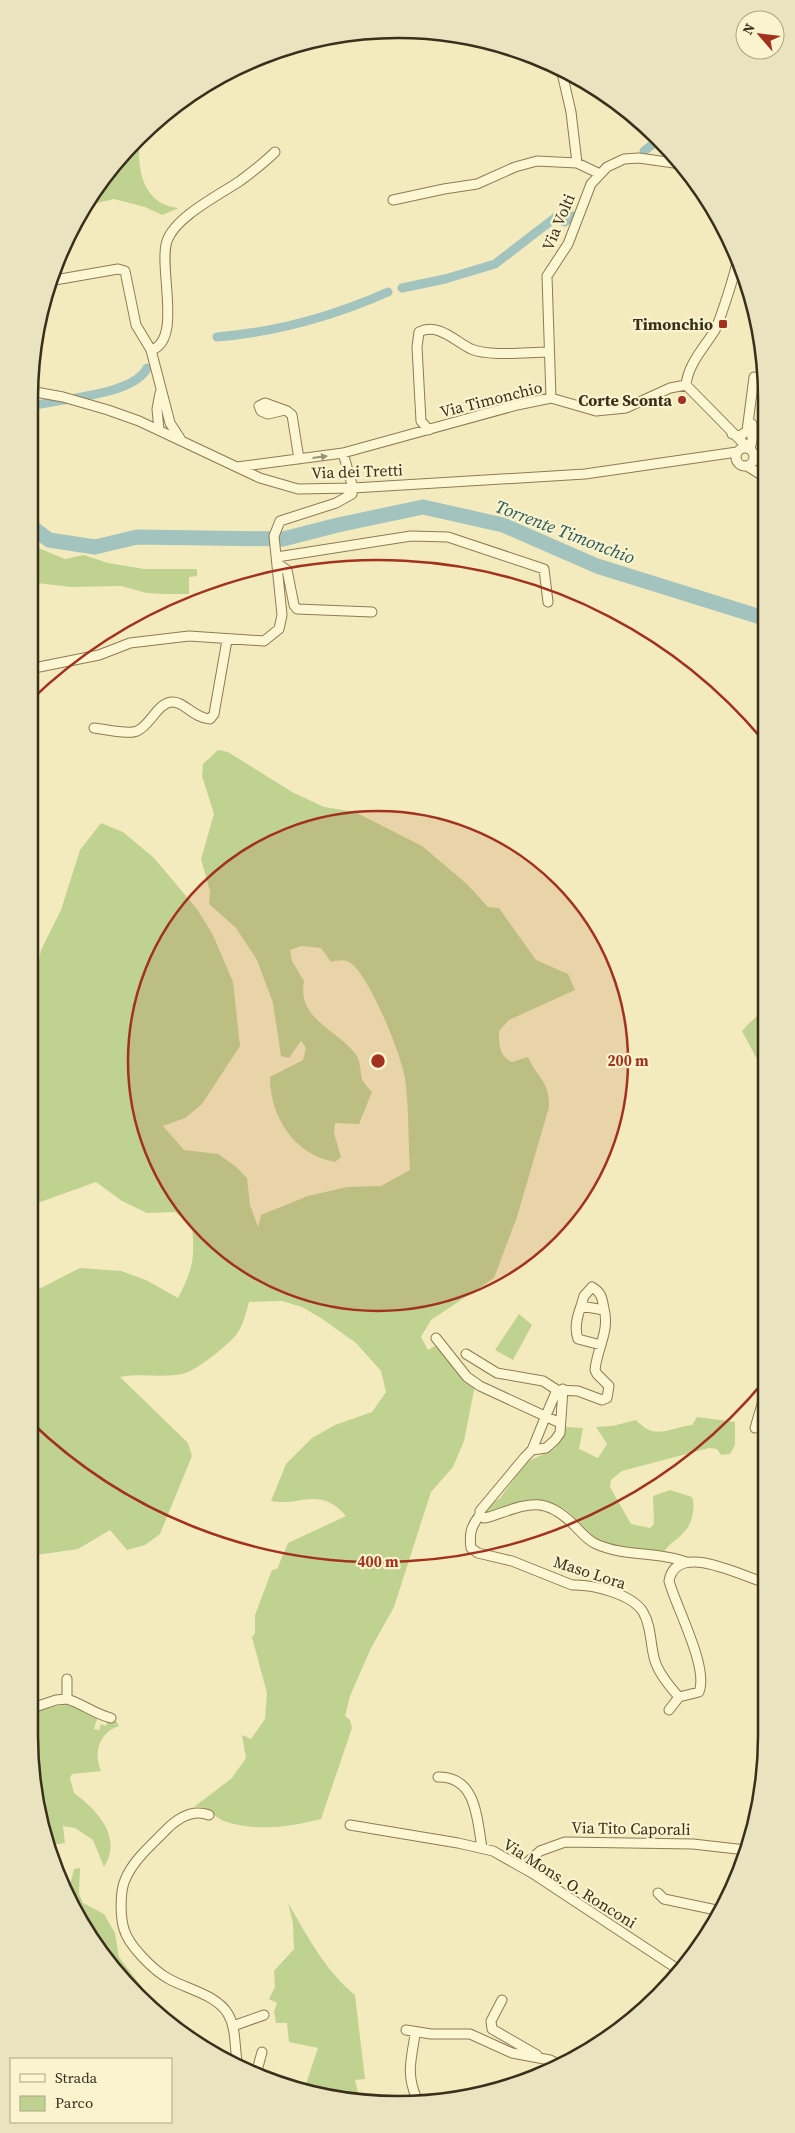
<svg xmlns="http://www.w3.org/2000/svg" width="795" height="2133" viewBox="0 0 795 2133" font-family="'Source Serif 4',serif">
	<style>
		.green { fill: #c0d290 }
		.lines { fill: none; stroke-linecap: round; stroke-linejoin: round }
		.canal { stroke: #a2c3be; stroke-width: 9 }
		.river { stroke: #a2c3be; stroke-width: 15 }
		.minor-casing { stroke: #8d7b54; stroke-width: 11 }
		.minor { stroke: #fcf6d2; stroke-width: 9 }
		.oneway { fill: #9b9276 }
		.ring { fill: none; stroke: #a2311e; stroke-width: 2.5 }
		.poi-dot { fill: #a2311e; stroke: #f9f3ce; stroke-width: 2 }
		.labels { text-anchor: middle; stroke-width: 4.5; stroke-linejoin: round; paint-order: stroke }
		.street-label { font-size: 16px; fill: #3a2f1b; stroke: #f9f3ce }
		.poi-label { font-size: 16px; font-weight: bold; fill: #3a2f1b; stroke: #f9f3ce; text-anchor: end }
		.water-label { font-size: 18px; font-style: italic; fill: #28575c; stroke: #f9f3ce }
		.rim { fill: none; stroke: #3a2f1b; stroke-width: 2.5 }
		.centre { fill: #a2311e; stroke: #f9f3ce; stroke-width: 2.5 }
		.ring-label { font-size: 15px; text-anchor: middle; font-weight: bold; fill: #a2311e; stroke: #f9f3ce; stroke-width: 4.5; stroke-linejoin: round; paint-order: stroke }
	</style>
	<rect width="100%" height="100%" fill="#f3ebbd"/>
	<path class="green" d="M176 105 164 124 140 142C136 171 145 206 179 208L162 215 145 207 114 199 84 206C109 167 138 132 176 105Z
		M29 544 65 559 84 555 108 563 144 569H197V576L189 577V594H165L147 593 121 586 71 587 29 582Z
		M218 750 228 752 292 792 324 807 355 812 422 846 467 884 488 907 499 908 536 960 568 974 575 990 509 1020 499 1031C499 1044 499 1056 512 1062L528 1057C537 1078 550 1081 549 1107L517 1217 494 1278 431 1320 421 1337 428 1350 435 1346 441 1347 475 1385 464 1441 453 1467 431 1492 394 1607 371 1648 350 1696 345 1716 350 1720 352 1728 321 1819C289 1827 256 1832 224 1821 212 1817 210 1805 194 1807L232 1778 246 1758 242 1735 251 1739 265 1719 267 1693 252 1637 255 1633V1615L272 1570 277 1569 288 1543 346 1516C320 1485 300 1507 271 1501L286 1464 312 1438 335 1425 372 1412 386 1392 381 1371 356 1343 321 1318 302 1307 282 1301 249 1302C246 1313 243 1326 236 1335 227 1346 196 1371 182 1374 161 1378 141 1373 120 1377L188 1443 192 1456 160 1534 145 1545 127 1550 110 1530 78 1549 29 1556V1294L80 1268 121 1271 146 1280 178 1298C193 1269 195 1258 192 1226L175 1212 147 1213 122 1201 96 1182 29 1206V997L33 993 41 950 61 910 80 850 101 823 123 832 154 858 197 909 213 935 233 982 240 1046 202 1104 185 1118 163 1126 184 1150 218 1154 235 1166 247 1178 250 1205 258 1227 261 1215 308 1196 347 1187 381 1186 410 1170C408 1139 409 1108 405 1078 401 1054 371 980 352 964 346 959 338 960 331 962L321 948 301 946 290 950 292 961 304 981C297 1018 335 1029 355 1053 361 1061 360 1071 362 1079 364 1084 369 1088 372 1092L359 1124 335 1123 334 1133 341 1157 335 1162C295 1155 270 1118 270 1077L303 1060 306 1048 301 1041 289 1058 281 1056 273 1003 257 960 236 928 209 904 210 891 201 859 214 814 202 776 203 764Z
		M762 989H765V1074L742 1031C757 1013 766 1016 762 989Z
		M519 1314 532 1325 513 1360 495 1350Z
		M697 1417 735 1422V1445L730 1454 721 1455 717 1449 709 1448 622 1471 611 1480 610 1487 631 1524 650 1528 654 1524 653 1496 670 1490 692 1497C696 1506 692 1524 685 1531 678 1540 670 1542 663 1553 642 1551 621 1551 603 1542 583 1533 572 1505 548 1503 528 1501 503 1511 484 1516V1510L500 1498 527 1462 554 1449 562 1440 565 1427 583 1428 579 1449 598 1458 607 1444 596 1427 612 1426 636 1420C655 1441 668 1428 692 1425Z
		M68 1704H81L100 1718 97 1719 94 1729 99 1730 101 1724 106 1726 108 1719 117 1722 119 1726C99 1732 93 1753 101 1771L72 1774 70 1778 74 1793C97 1810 123 1837 104 1867L93 1840 75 1828 63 1826 65 1843 52 1845 50 1857 48 1854 29 1736V1712Z
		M80 1868 79 1894 83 1903 104 1914 115 1933 119 1957 159 2010 120 1978 78 1920 62 1884 70 1885 74 1869Z
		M288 1903C307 1935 325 1971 355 1995L365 2079 355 2080 360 2101H349L304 2090 318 2048 289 2042 287 2023H276L274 2012 277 2003 269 1999 275 1987 274 1971 294 1949 293 1923Z"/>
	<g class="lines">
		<path class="canal" d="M644 151 658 140
			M402 288 445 279 495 264 556 217 565 222 573 216
			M217 337C277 332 334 316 388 292
			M29 407C57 398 134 396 147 368"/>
		<path class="river" d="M29 525 49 540 95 547 137 537 283 539 338 525 423 507 503 525 597 566 764 618"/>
		<g class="minor-casing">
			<path id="minor" d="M562 73 571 112 577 163 600 174
				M393 200 444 189 477 184 515 167 537 161 577 163
				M49 281 118 269 125 271 136 325 151 350 170 423 181 440
				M151 350C183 341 158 267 167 241 175 217 219 195 240 181 252 172 264 163 275 152
				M686 385C688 364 704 348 715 330 720 320 738 266 738 255
				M686 385 748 448
				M30 391 63 397 108 410 139 421 260 478 298 489 353 488 585 474 737 452
				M551 398 547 276 568 244 591 184 607 167 624 159 639 158 681 164
				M285 410 268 414 261 411 259 406 265 403 287 411 292 415 299 459
				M159 430 157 409 160 393
				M429 430 421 421 417 347 419 332C438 322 456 342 471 349 490 357 527 352 548 352
				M732 434 740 436 747 431 754 377
				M736 457a9 9 0 1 1 18 0a9 9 0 1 1-18 0Z
				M750 449 752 440V424
				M754 455 763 465
				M747 466 763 476
				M237 467 343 453 517 405 551 398 596 411 626 408 670 388 686 385
				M277 557 411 536 448 537 544 569 548 602
				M278 564 287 570 294 605 297 609 372 612
				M29 669 99 655 130 643 189 636 264 641 279 629 282 615 274 536 280 521 336 503 352 494 353 488 343 453
				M94 728C104 729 129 735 137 731 151 725 157 703 172 702 184 701 193 718 210 719L214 714 227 640
				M436 1338 467 1377 480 1386 560 1423
				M601 1345 578 1339C574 1328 577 1317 581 1306L604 1310
				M466 1354 497 1373 543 1381 557 1390
				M563 1389 560 1433 555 1440 546 1448 532 1450 525 1457 480 1511V1516L484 1518 489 1517C526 1505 542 1494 573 1524 580 1531 587 1540 596 1544 625 1557 657 1551 686 1562
				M755 1428 765 1394
				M532 1450C540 1430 548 1410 557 1390L578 1391 602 1400 607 1398 609 1386 597 1374 595 1370C597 1348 610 1331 604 1309 602 1298 602 1293 592 1287L584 1296 581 1306
				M480 1515C471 1526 469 1534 471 1548L478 1553 512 1561 572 1585C592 1584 632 1594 643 1612 652 1627 650 1646 655 1661 659 1674 670 1687 679 1697
				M67 1699C83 1704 95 1714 111 1718
				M29 1709 56 1700 67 1699V1679
				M669 1710 679 1697 699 1692C709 1668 676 1607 669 1581 676 1540 743 1577 766 1583
				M438 1777C476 1776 477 1818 482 1848
				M209 1815C191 1808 175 1820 163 1833 149 1847 132 1862 125 1880 120 1891 120 1917 124 1929 128 1945 154 1971 169 1979 187 1989 217 1995 228 2014 237 2029 234 2050 238 2066
				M350 1825 458 1843 493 1851 532 1873 679 1970
				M522 1867 540 1851 565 1842 693 1844 746 1850
				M658 1893 664 1899 721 1911
				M502 2000 491 2021 492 2029 537 2055
				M233 2026 264 2015
				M406 2030 431 2034H470L512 2053 550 2060 560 2065
				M415 2035C411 2060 406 2075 417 2099
				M256 2074 262 2052"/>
		</g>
		<use href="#minor" class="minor"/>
	</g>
	<defs><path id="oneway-solid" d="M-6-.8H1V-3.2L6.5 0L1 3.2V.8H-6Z" transform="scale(1.25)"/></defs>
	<use class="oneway" href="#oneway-solid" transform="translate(320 457) rotate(-7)"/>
	<circle cx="378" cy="1061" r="250" fill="#a2311e" fill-opacity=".12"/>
	<g class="ring">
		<circle cx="378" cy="1061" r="250"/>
		<path d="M765 1380A501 501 0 0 1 30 1421M30 701A501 501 0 0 1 762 739"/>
	</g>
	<g class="poi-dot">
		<rect x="718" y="319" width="10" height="10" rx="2.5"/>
		<circle cx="682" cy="400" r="5"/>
	</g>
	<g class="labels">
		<g class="street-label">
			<text transform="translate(558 222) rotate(-67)" y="6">Via Volti</text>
			<text transform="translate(491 399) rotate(-14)" y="6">Via Timonchio</text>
			<text transform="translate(357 471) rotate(-2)" y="6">Via dei Tretti</text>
			<text transform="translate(590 1572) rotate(18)" y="6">Maso Lora</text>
			<text transform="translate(631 1828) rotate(1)" y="6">Via Tito Caporali</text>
			<text transform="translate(570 1883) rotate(32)" y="6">Via Mons. O. Ronconi</text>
		</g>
		<g class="poi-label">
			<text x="713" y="330">Timonchio</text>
			<text x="672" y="406">Corte Sconta</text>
		</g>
		<g class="water-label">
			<text transform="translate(565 532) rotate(21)" y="6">Torrente Timonchio</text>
		</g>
	</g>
	<path d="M0 0H795V2133H0ZM398 38H398A360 360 0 0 1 758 398V1736A360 360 0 0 1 398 2096H398A360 360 0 0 1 38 1736V398A360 360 0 0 1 398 38Z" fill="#eae3c0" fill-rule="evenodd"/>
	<path class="rim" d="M398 38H398A360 360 0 0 1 758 398V1736A360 360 0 0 1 398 2096H398A360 360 0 0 1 38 1736V398A360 360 0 0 1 398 38Z"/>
	<circle cx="378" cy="1061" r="8" class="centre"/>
	<g class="ring-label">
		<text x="628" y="1066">200 m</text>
		<text x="378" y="1567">400 m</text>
	</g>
	<rect x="10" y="2058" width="162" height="65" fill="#f9f3ce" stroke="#ada586"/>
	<rect x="20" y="2074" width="25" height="8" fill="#fcf6d2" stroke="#ada586"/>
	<text x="55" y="2083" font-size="15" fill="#3a2f1b">Strada</text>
	<rect x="20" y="2096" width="25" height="15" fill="#c0d290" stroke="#ada586"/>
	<text x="55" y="2108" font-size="15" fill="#3a2f1b">Parco</text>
	<g transform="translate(760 35) rotate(298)"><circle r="24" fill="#f9f3ce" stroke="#ada586"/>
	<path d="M0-4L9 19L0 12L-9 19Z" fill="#a2311e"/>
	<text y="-8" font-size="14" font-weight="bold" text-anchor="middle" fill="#3a2f1b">N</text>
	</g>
</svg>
